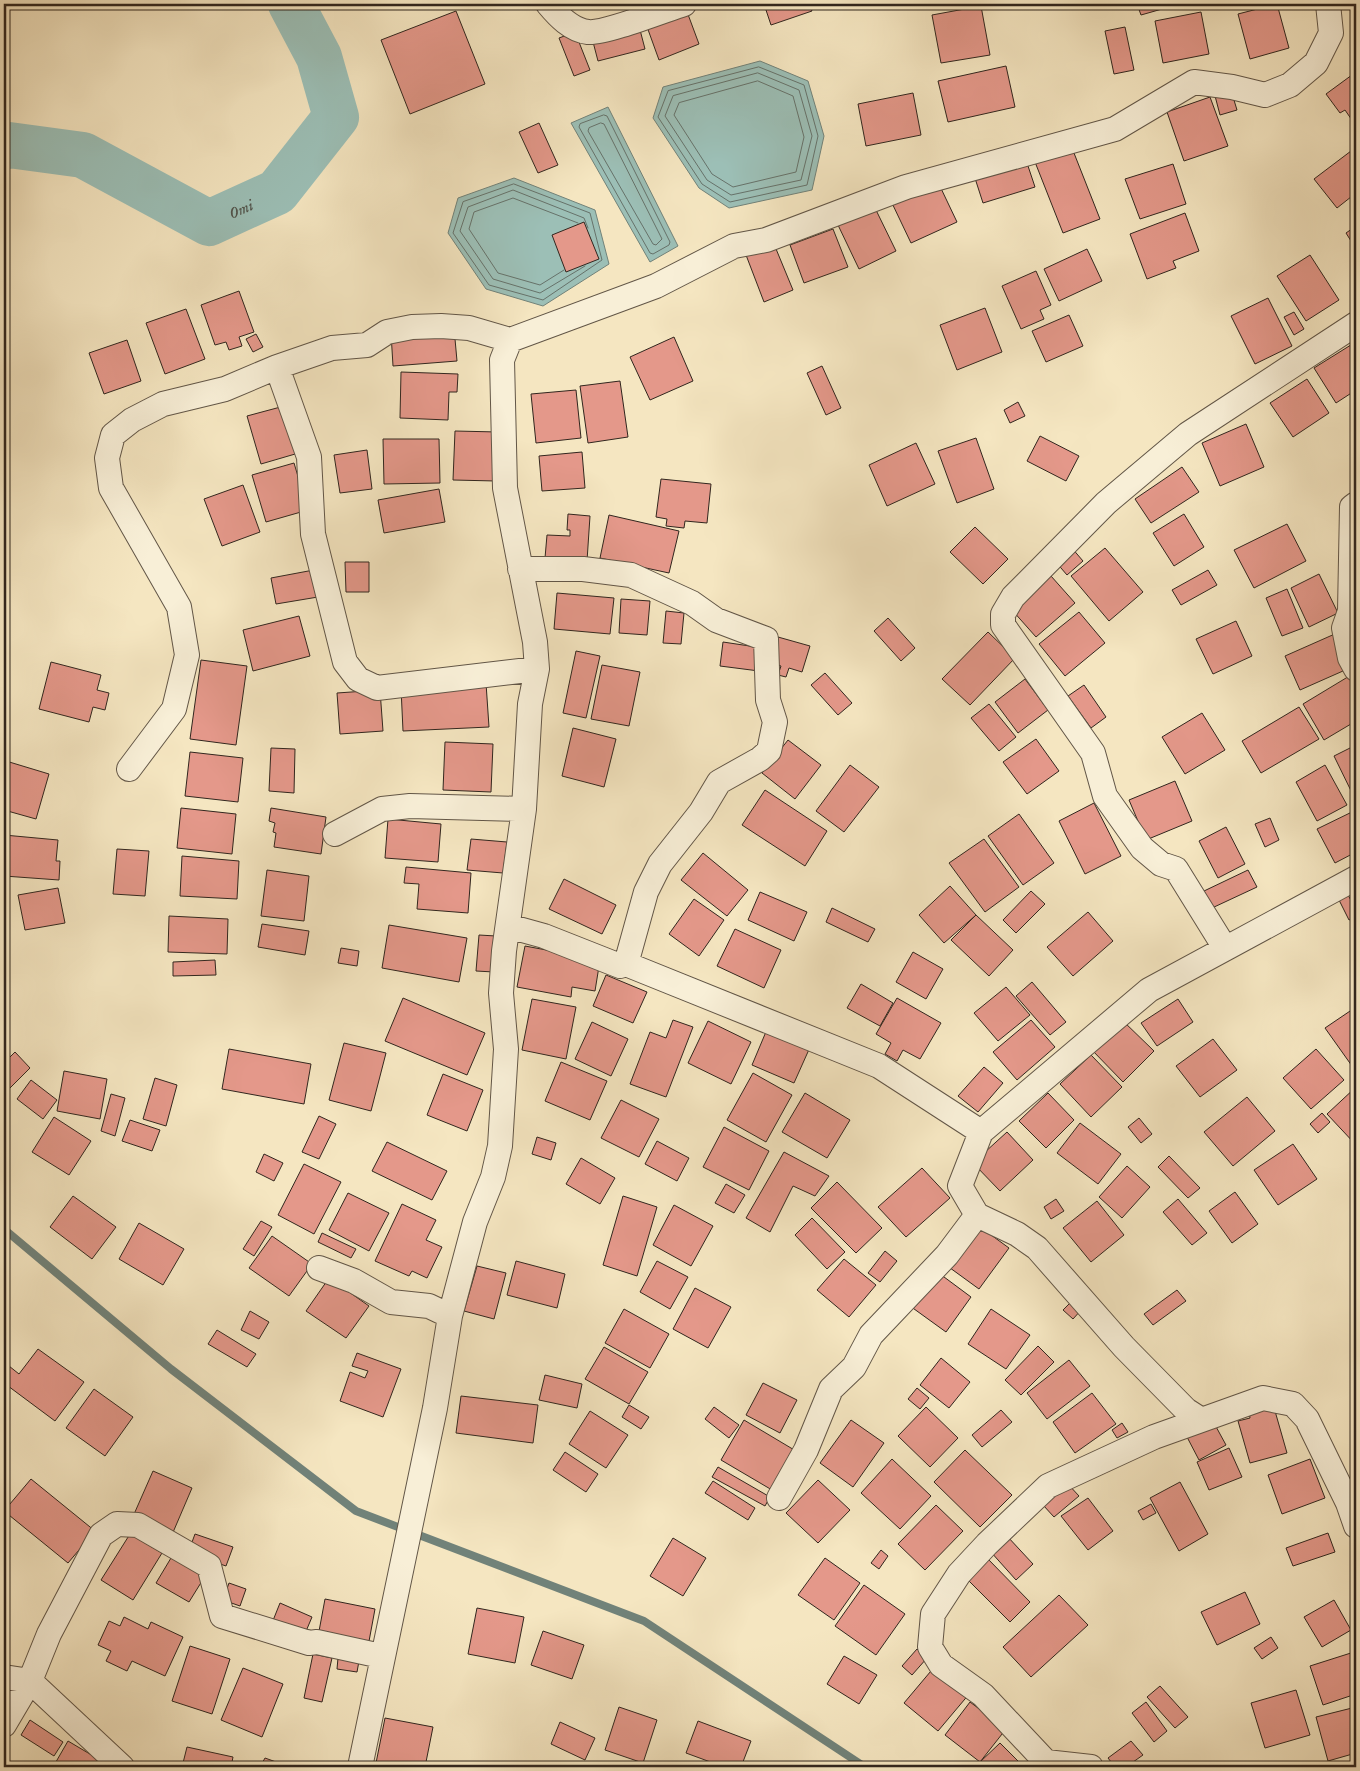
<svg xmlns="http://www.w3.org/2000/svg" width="1360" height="1771" viewBox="0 0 1360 1771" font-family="'IM FELL English',serif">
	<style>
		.water { fill: #9cbfb6; stroke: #718279 }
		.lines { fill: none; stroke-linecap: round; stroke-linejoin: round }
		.shore { stroke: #66726a; stroke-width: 1 }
		.stream { stroke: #718279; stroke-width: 8 }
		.river { stroke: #9cbfb6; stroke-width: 46 }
		.building { fill: #e4988a; stroke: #31261e }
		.street-casing { stroke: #625647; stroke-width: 26 }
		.street { stroke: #f8efd7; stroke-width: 24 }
		.labels { text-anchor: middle; stroke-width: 4; stroke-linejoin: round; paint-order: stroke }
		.water-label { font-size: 16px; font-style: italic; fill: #51544c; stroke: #f8efd7 }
	</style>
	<rect width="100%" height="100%" fill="#f5e6c1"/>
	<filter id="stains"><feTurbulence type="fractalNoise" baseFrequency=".004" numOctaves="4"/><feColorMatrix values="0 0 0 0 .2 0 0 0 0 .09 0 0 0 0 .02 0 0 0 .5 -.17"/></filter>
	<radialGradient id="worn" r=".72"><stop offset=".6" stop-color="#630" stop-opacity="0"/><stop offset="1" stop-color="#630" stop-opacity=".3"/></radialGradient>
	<path class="water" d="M760 61 808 81 824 136 812 190 729 208 699 188 653 118 663 87Z
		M608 107 678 246 650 262 571 123Z
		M514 178 595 210 609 264 543 306 486 289 448 233 458 198Z"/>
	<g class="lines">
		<path class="shore" d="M759 67 804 85 818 136 807 185 730 202 702 184 658 117 668 91Z
			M758 73 799 90 812 136 801 180 731 195 707 180 665 116 673 96Z
			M758 81 793 96 804 137 796 172 733 187 712 174 674 115 679 103Z
			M604 115 607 116 670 242 669 245 653 254 650 253 579 127 580 124Z
			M601 123 604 124 662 239 656 245 653 244 588 131 589 128Z
			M514 184 590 213 602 260 543 300 489 285 453 233 463 202Z
			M585 266 540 293 493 279 460 231 468 207 513 190 584 218 588 228
			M564 270 540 285 498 273 469 229 474 212 513 198 578 223"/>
		<path class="stream" d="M4 1229 171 1369 356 1511 644 1621 865 1767"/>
		<path class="river" id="s1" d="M4 147 9 145 83 155 209 223 277 192 336 117 319 57 291 4"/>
	</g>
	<path class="building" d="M764 4H809L812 11 771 25Z
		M1137 4H1168L1169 7 1141 15Z
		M1277 4 1289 48 1250 59 1238 14Z
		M981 6 990 55 941 63 932 15Z
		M686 9 699 44 659 60 646 24Z
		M456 11 485 84 410 114 381 40Z
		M1201 12 1209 54 1163 63 1155 21Z
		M639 26 645 49 598 61 592 38Z
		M1125 27 1134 70 1114 74 1105 31Z
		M575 32 590 70 574 76 559 38Z
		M1006 66 1015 107 948 122 938 81Z
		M1356 72V126L1345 110 1340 113 1326 94Z
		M1230 87 1237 110 1220 115 1214 92Z
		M913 93 921 135 866 146 858 104Z
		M1210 97 1228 146 1184 161 1167 112Z
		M539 123 558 165 538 173 519 132Z
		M1072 148 1100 219 1063 233 1035 162Z
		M1351 151 1356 158V193L1337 208 1314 179Z
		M1025 157 1035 187 983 203 973 172Z
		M1173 164 1186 204 1140 219 1125 179Z
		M937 180 957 222 911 243 891 201Z
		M875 208 896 251 859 269 838 225Z
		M1185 213 1199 251 1173 261 1176 268 1147 279 1130 234Z
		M584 222 599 259 566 272 552 235Z
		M1356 226V249L1346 233Z
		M833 229 848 267 804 283 790 245Z
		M774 244 793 290 764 302 746 255Z
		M1087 249 1102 281 1059 301 1044 269Z
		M1310 255 1339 300 1306 321 1277 276Z
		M1036 271 1051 305 1040 310 1044 319 1021 329 1002 286Z
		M239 291 254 332 239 337 242 346 229 350 226 342 215 345 201 305Z
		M1268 298 1292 346 1255 364 1231 316Z
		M985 308 1002 352 957 370 940 325Z
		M186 309 205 359 165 374 146 323Z
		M1294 312 1304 329 1294 335 1284 317Z
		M1069 315 1083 346 1046 362 1032 331Z
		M454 328 457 361 393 366 391 333Z
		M256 334 263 347 253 352 246 339Z
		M674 337 693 381 650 400 630 357Z
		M127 340 141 381 104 394 89 353Z
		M1354 343 1356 346V390L1336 403 1314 368Z
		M822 366 841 408 826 415 807 373Z
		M401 372 458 374 457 392H449L448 420 400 418Z
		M1307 379 1329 413 1293 437 1270 403Z
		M620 381 628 437 588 443 580 386Z
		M576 390 581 438 536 443 531 394Z
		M1018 402 1025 416 1010 423 1004 410Z
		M288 405 302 452 261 464 247 416Z
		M1246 424 1264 467 1220 486 1202 443Z
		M455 431 498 432 496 481 453 480Z
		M1040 436 1079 456 1066 481 1027 461Z
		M976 438 994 489 957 503 938 451Z
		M383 439H439L440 483 384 484Z
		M916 443 935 484 887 506 869 465Z
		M367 450 372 489 340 493 334 455Z
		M582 452 585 488 542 491 539 456Z
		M294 463 308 510 266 522 252 475Z
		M1182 467 1199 492 1151 523 1135 499Z
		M661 479 711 484 707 523 685 521 684 528 666 526 667 519 656 517Z
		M243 485 260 532 222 546 204 499Z
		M439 489 445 522 384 533 378 500Z
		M568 514 590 516 587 561 545 558 547 535 570 536V530H567Z
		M1184 514 1204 547 1174 566 1153 533Z
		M609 515 679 531 669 573 600 558Z
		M1287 524 1306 561 1254 588 1234 550Z
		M975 527 1008 559 983 584 950 552Z
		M1071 547 1083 561 1067 575 1055 561Z
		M1105 548 1143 592 1109 621 1071 576Z
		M345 562H369V592H346Z
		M319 569 324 596 276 604 271 578Z
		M1208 570 1217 585 1181 605 1172 590Z
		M1319 574 1338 613 1309 627 1291 588Z
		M1051 576 1075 603 1036 637 1012 610Z
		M1287 589 1303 628 1282 636 1266 598Z
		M557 593 614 598 610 634 554 629Z
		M621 599 650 601 647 635 619 633Z
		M666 611 684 613 681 644 663 643Z
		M1079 612 1105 643 1065 676 1039 644Z
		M299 616 310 656 253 671 243 630Z
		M888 618 915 648 901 661 874 631Z
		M1236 621 1252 656 1213 674 1196 639Z
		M988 632 1015 658 970 705 942 679Z
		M1337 633 1352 667 1300 690 1285 656Z
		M778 637 810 646 802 672 789 668 786 677 778 675 781 666 771 663Z
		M723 642 763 648 759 671 720 666Z
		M576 651 600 656 586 718 563 713Z
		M201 660 247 666 236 745 190 739Z
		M51 662 101 675 97 690 109 693 105 710 93 707 89 722 39 709Z
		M602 665 640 672 629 726 591 719Z
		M825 673 852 703 838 715 811 685Z
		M1351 675 1356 684V721L1324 740 1303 704Z
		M1025 679 1048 710 1018 733 995 702Z
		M486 683 489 727 403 731 401 688Z
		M1084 685 1106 717 1091 728 1068 696Z
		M380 690 383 731 340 734 337 693Z
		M989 704 1016 737 999 751 971 718Z
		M1299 707 1319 739 1261 773 1242 741Z
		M1202 713 1225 750 1185 774 1162 737Z
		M573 728 616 739 604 787 562 776Z
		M1036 739 1059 771 1027 794 1003 762Z
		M788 740 821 765 795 799 762 773Z
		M445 742 493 744 491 792 443 790Z
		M1356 745V801L1334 756Z
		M271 748 295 749 294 793 269 791Z
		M190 752 243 758 238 802 185 796Z
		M6 761 49 774 36 819 4 810Z
		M850 765 879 787 844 832 816 811Z
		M1325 765 1347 805 1317 821 1296 782Z
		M1175 781 1192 821 1146 840 1129 800Z
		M765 790 827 831 805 866 742 825Z
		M1094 803 1121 856 1085 874 1059 821Z
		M181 808 236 814 232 854 177 848Z
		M271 808 326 817 321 854 274 847 276 833 273 832 275 823 269 821Z
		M1356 810V852L1335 863 1317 829Z
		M1019 814 1054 863 1023 885 988 836Z
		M1270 818 1279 840 1265 847 1255 824Z
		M388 819 441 824 438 862 385 858Z
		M1226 827 1245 864 1218 878 1199 841Z
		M4 835 58 840 56 861H60L59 880 4 876Z
		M471 839 507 842 503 873 467 870Z
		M984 839 1019 887 985 912 949 863Z
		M117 849 149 851 145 896 113 894Z
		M703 853 748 890 727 916 681 880Z
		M182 856 239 861 237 899 180 896Z
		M406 867 471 873 468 913 417 909 419 884 404 883Z
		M267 870 309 876 304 921 261 916Z
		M1248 870 1257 887 1212 908 1204 891Z
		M564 879 616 905 602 934 549 909Z
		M950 886 976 915 944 943 919 915Z
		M58 888 65 923 25 930 18 895Z
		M1031 891 1045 904 1016 933 1003 920Z
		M1346 891 1356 910V917L1349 920 1337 896Z
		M760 892 807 912 794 941 748 920Z
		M694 899 724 920 699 956 669 934Z
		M832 908 875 929 868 942 826 922Z
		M1088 912 1113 941 1073 976 1047 947Z
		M976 915 1013 950 989 976 951 940Z
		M169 916 228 919 227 954 168 952Z
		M262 924 309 931 305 955 258 947Z
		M389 925 467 938 459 982 382 968Z
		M735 929 781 950 764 988 717 966Z
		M479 935 496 936 494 972 476 971Z
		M525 946 600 960 595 991 572 987 571 997 517 987Z
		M341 948 359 951 357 966 338 963Z
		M913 952 943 969 926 999 896 982Z
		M215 960 216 975 173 976V962Z
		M606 975 647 992 633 1023 593 1006Z
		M1032 982 1066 1022 1050 1035 1016 996Z
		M861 984 893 1003 880 1026 847 1008Z
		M1006 987 1030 1015 998 1041 974 1013Z
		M403 998 485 1033 467 1075 385 1041Z
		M897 998 941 1023 920 1059 903 1050 897 1061 885 1054 891 1043 876 1034Z
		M532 999 576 1007 566 1059 522 1050Z
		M1178 999 1193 1022 1157 1046 1141 1023Z
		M1356 1007V1064L1352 1066 1325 1028Z
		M1121 1019 1154 1051 1123 1082 1091 1049Z
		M673 1020 693 1027 666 1097 630 1084 650 1032 666 1038Z
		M1031 1020 1055 1047 1017 1080 993 1052Z
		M708 1021 751 1042 731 1084 688 1063Z
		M592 1022 628 1039 611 1076 575 1059Z
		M768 1027 811 1045 794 1083 752 1065Z
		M1213 1039 1237 1070 1200 1097 1176 1066Z
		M344 1043 386 1053 371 1111 329 1100Z
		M229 1049 311 1064 304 1104 222 1089Z
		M1316 1049 1344 1080 1311 1109 1283 1078Z
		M15 1052 30 1068 5 1093 4 1063Z
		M1091 1055 1122 1087 1091 1117 1060 1084Z
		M561 1062 607 1081 590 1120 545 1101Z
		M984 1067 1003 1083 978 1112 958 1096Z
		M64 1071 107 1079 100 1119 57 1111Z
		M753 1073 792 1095 766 1142 727 1120Z
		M443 1074 483 1090 467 1131 427 1115Z
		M155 1078 177 1085 166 1126 143 1119Z
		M31 1080 57 1100 43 1119 17 1099Z
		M1356 1087V1145L1327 1114Z
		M805 1093 850 1120 827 1158 782 1132Z
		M1048 1093 1074 1120 1046 1148 1019 1121Z
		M111 1094 125 1098 115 1136 101 1131Z
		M1247 1097 1275 1131 1233 1166 1204 1132Z
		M621 1100 659 1119 639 1157 601 1138Z
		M1322 1113 1330 1122 1318 1133 1310 1124Z
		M319 1116 336 1124 319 1159 302 1152Z
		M54 1117 91 1141 69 1175 32 1152Z
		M1139 1118 1152 1134 1141 1143 1128 1127Z
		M130 1120 160 1130 152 1151 122 1141Z
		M1080 1123 1121 1154 1098 1184 1057 1153Z
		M724 1127 769 1151 749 1190 703 1167Z
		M1007 1132 1033 1160 1000 1191 973 1163Z
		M537 1137 556 1143 551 1160 532 1154Z
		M657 1141 689 1158 677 1181 645 1164Z
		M387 1142 447 1171 432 1200 372 1171Z
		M1293 1144 1317 1179 1278 1205 1254 1170Z
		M784 1152 829 1176 815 1196 793 1186 770 1232 746 1218Z
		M264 1154 283 1163 274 1181 256 1172Z
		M1169 1156 1200 1188 1188 1198 1158 1167Z
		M581 1158 615 1178 600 1204 566 1184Z
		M304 1164 341 1182 314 1234 278 1215Z
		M1127 1166 1150 1187 1122 1218 1099 1197Z
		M922 1168 950 1198 906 1237 878 1207Z
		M837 1182 882 1228 856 1253 811 1208Z
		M726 1184 745 1195 734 1213 715 1203Z
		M1235 1192 1258 1224 1232 1243 1209 1211Z
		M348 1193 389 1213 369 1251 329 1230Z
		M73 1196 116 1227 92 1259 50 1227Z
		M623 1196 657 1207 637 1276 603 1265Z
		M1056 1199 1064 1211 1051 1219 1044 1207Z
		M1178 1199 1207 1233 1192 1245 1163 1212Z
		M1097 1201 1124 1235 1091 1262 1063 1228Z
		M402 1204 436 1220 426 1240 442 1247 427 1278 412 1271 409 1276 375 1261Z
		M674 1205 713 1226 691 1266 653 1245Z
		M812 1218 845 1252 827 1269 795 1235Z
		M261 1221 272 1227 254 1256 243 1249Z
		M139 1223 184 1249 163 1285 119 1259Z
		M976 1224 1009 1248 979 1289 946 1265Z
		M322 1233 356 1249 351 1258 318 1242Z
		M272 1236 312 1264 289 1296 249 1268Z
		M885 1251 897 1261 880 1282 868 1273Z
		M844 1259 876 1285 849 1317 817 1290Z
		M516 1261 565 1274 557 1308 507 1295Z
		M657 1261 688 1277 670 1309 640 1292Z
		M477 1266 506 1273 494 1319 464 1311Z
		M936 1271 971 1297 946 1332 910 1306Z
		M329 1278 369 1306 346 1338 306 1311Z
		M695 1288 731 1307 708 1348 673 1329Z
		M1177 1290 1186 1301 1153 1325 1144 1314Z
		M1073 1300 1082 1309 1073 1319 1063 1310Z
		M624 1309 669 1334 650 1368 605 1343Z
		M991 1309 1030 1335 1006 1369 968 1344Z
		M250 1311 269 1322 259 1339 241 1330Z
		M217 1330 256 1354 247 1367 208 1344Z
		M1038 1346 1054 1362 1021 1395 1005 1380Z
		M604 1347 648 1372 629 1404 585 1379Z
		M38 1349 84 1382 55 1421 4 1383V1362L19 1374Z
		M357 1353 401 1369 383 1417 340 1401 350 1372 365 1378 368 1371 352 1366Z
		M941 1358 970 1382 949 1408 920 1385Z
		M1069 1360 1090 1386 1047 1419 1027 1393Z
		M545 1375 582 1384 577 1408 539 1400Z
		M763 1383 797 1400 780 1433 746 1415Z
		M917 1388 929 1398 920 1409 908 1399Z
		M94 1389 133 1417 105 1456 66 1428Z
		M1092 1393 1116 1424 1075 1453 1053 1422Z
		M461 1396 538 1405 533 1443 456 1433Z
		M1273 1404 1287 1453 1250 1463 1238 1421 1250 1418 1249 1411Z
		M629 1405 649 1417 641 1429 622 1417Z
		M714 1407 739 1425 729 1438 705 1419Z
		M926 1407 958 1438 930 1467 898 1436Z
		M1001 1410 1012 1422 982 1447 972 1435Z
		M590 1411 628 1435 606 1468 569 1444Z
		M744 1420 796 1451 772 1490 721 1460Z
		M851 1420 884 1443 853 1487 820 1463Z
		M1122 1423 1128 1432 1117 1438 1112 1430Z
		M1214 1423 1226 1445 1199 1460 1187 1437Z
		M1229 1448 1242 1477 1209 1490 1197 1462Z
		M965 1450 1012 1495 980 1527 934 1482Z
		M565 1452 598 1474 586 1492 553 1470Z
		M892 1459 931 1496 900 1529 861 1493Z
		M1310 1459 1325 1498 1282 1514 1268 1475Z
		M718 1467 770 1497 765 1506 712 1477Z
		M153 1471 192 1488 171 1537 131 1521Z
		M31 1479 95 1531 68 1563 4 1511Z
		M818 1480 850 1510 818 1543 786 1513Z
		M713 1481 755 1508 748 1520 705 1493Z
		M1180 1482 1208 1534 1179 1551 1150 1498Z
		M1067 1483 1079 1496 1054 1517 1043 1505Z
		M1088 1498 1113 1531 1088 1550 1061 1516Z
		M1151 1504 1156 1513 1143 1520 1138 1511Z
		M936 1505 963 1531 925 1570 898 1544Z
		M1328 1533 1335 1552 1293 1566 1286 1548Z
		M130 1534 162 1553 133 1600 101 1580Z
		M195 1534 233 1547 226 1566 188 1553Z
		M1007 1536 1033 1564 1016 1580 990 1551Z
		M673 1538 706 1558 683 1596 650 1576Z
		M881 1550 888 1556 879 1569 871 1563Z
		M174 1553 207 1573 189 1602 156 1583Z
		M825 1558 860 1583 834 1620 798 1595Z
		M987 1558 1030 1602 1010 1622 966 1578Z
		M229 1583 246 1589 240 1606 223 1600Z
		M864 1585 905 1614 876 1655 835 1626Z
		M1245 1592 1260 1624 1217 1645 1201 1612Z
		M1059 1595 1088 1625 1031 1677 1003 1647Z
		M325 1599 375 1609 367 1652 317 1642Z
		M1334 1600 1351 1630 1322 1647 1304 1617Z
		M280 1603 312 1617 304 1636 272 1623Z
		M477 1608 524 1617 515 1663 468 1654Z
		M124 1617 148 1629 151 1622 183 1637 165 1676 132 1661 127 1671 106 1661 111 1651 98 1645 109 1621 120 1626Z
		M543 1631 584 1645 572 1679 531 1665Z
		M1271 1637 1278 1648 1262 1659 1254 1648Z
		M190 1646 230 1659 212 1714 172 1701Z
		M917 1649 927 1658 912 1675 902 1666Z
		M1354 1652 1356 1660V1694L1323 1705 1310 1666Z
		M313 1654 332 1658 322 1702 304 1698Z
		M844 1656 877 1675 859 1704 827 1684Z
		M338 1658 359 1661 357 1672 337 1669Z
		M936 1665 970 1693 938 1731 904 1703Z
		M243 1668 283 1684 262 1737 221 1720Z
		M1160 1686 1188 1717 1175 1728 1147 1697Z
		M1296 1690 1310 1735 1265 1748 1251 1703Z
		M970 1702 1006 1729 980 1762 945 1735Z
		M1146 1702 1167 1731 1154 1742 1132 1713Z
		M619 1707 657 1720 643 1763 605 1750Z
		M1356 1707V1753L1328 1761 1316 1717Z
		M385 1718 433 1727 425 1767H402L376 1763Z
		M30 1720 63 1742 54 1756 21 1735Z
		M698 1721 751 1741 741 1767H724L686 1753Z
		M560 1722 595 1738 585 1760 551 1744Z
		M68 1741 105 1763 102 1767H53Z
		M1131 1741 1143 1755 1126 1767H1115L1108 1758Z
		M1000 1743 1024 1767H975L980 1762Z
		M187 1747 233 1757 231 1767H182Z
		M265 1758 290 1767H260Z"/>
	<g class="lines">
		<g class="street-casing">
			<path id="street" d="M548 4C558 16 571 30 588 32 604 34 665 10 684 4
				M277 367 309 457 313 534 345 662 358 679 377 688 537 669
				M1356 504 1352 507 1350 611 1344 628 1350 658 1356 669
				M520 569H583L631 575 692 603 716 620 766 639 768 700 775 722 769 751 760 759 719 782 701 812 660 864 646 892 626 964
				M129 769 174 709 187 655 179 607 111 488 107 458 113 435 132 420 163 404 225 389 277 367 332 348 367 345 387 332 412 327 441 326 469 328 510 340 656 286 734 246 766 240 906 187 1115 129 1194 82 1232 87 1265 95 1290 85 1316 63 1331 33 1328 4
				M335 834 382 809 410 806 524 809
				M508 926 544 936 620 966 626 964 879 1066 981 1132
				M1225 948 1176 869 1161 864 1142 848 1105 796 1093 753 1003 625V614L1013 597 1106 503 1188 434 1356 324
				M319 1268 354 1281 391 1302 429 1306 450 1316
				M1200 1419 1186 1410 1124 1347 1037 1248 1017 1234 977 1215 960 1186 981 1132 1149 990 1356 878
				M779 1498 806 1450 831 1389 854 1367 871 1335 947 1255 977 1215
				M4 1677 30 1681 122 1767
				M4 1725 30 1681 49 1634 101 1535 117 1524 138 1525 209 1566 222 1616 309 1643 317 1642 381 1656
				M360 1767 435 1408 450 1316 475 1222 493 1177 500 1146 506 1049 501 993 504 951 524 809 530 704 537 669 535 642 505 488 502 360 510 340
				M1091 1767 1046 1762 983 1695 941 1665 930 1647 933 1614 959 1574 987 1544 1048 1486 1154 1437 1263 1398 1293 1404 1307 1419 1348 1503 1356 1526"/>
		</g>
		<use href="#street" class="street"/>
	</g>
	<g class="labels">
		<g class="water-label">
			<text dy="6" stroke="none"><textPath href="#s1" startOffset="258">Omi</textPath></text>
		</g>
	</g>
	<rect width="1360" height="1771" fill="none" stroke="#f5e6c1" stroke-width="20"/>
	<rect x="5" y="5" width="1350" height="1761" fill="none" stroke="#31261e" stroke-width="2.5"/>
	<rect x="10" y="10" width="1340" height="1751" fill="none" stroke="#31261e"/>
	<rect width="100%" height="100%" filter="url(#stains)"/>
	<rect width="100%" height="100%" fill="url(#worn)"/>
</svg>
